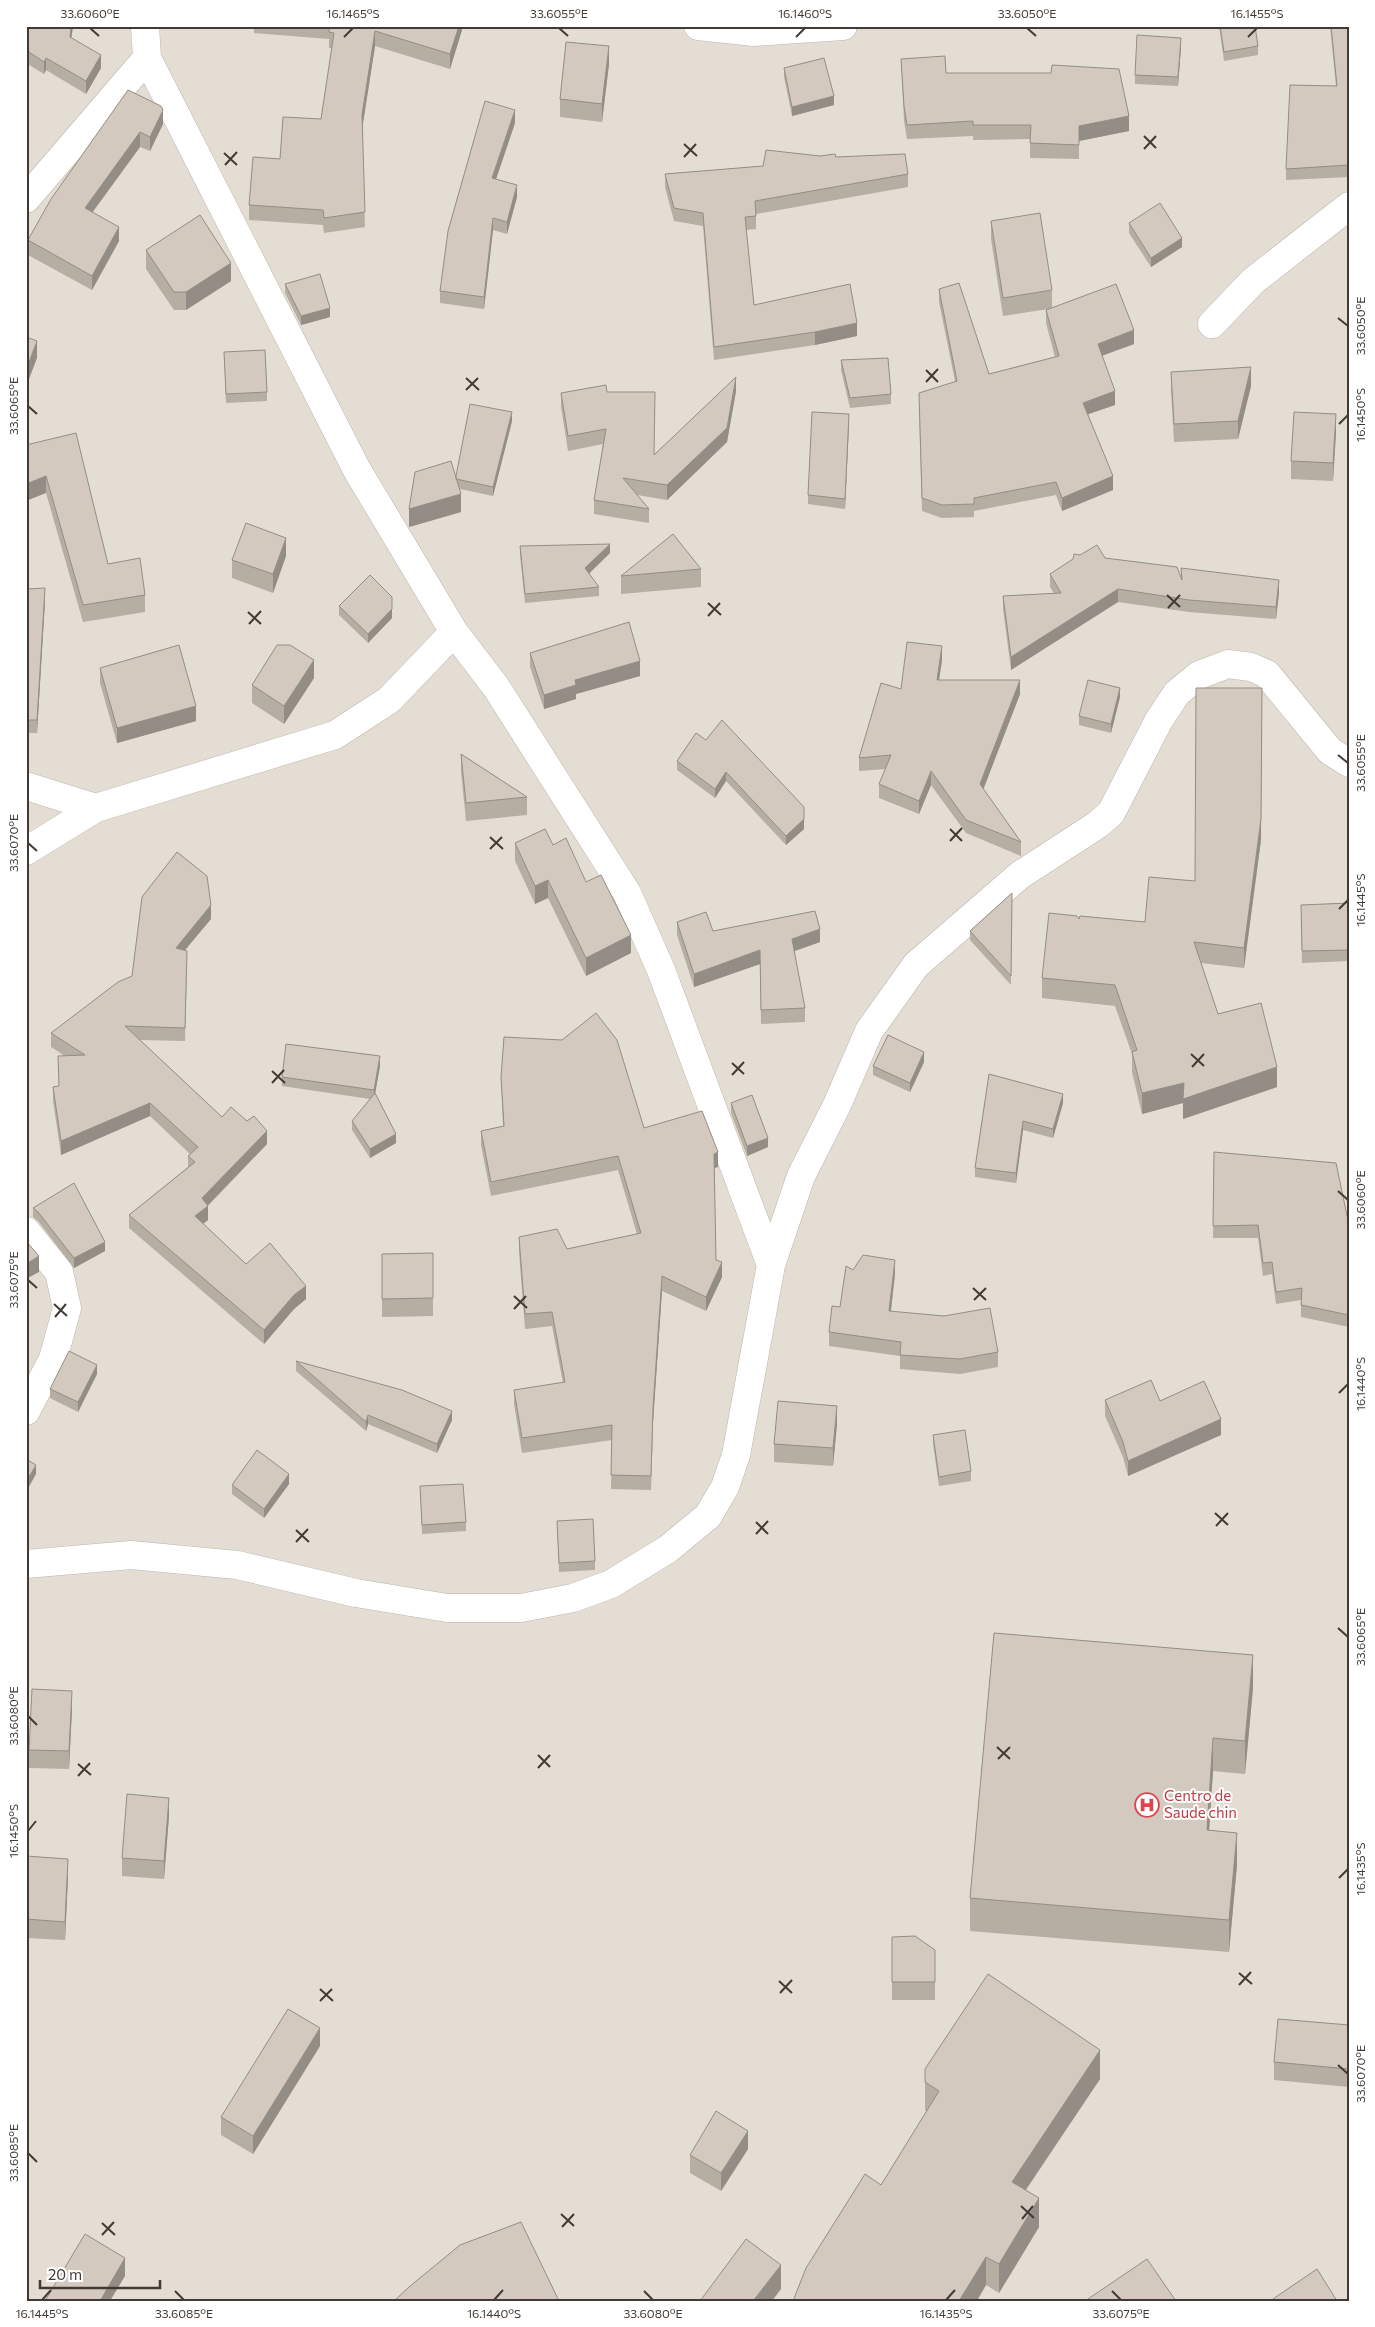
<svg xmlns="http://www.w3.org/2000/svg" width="1375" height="2327" viewBox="0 0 1375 2327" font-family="Commissioner,sans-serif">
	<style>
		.residential { fill: #e4ddd3 }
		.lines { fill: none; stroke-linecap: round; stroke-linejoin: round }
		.minor-casing { stroke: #beb5ab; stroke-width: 29 }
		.minor { stroke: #fff; stroke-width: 28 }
		.wall { fill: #b6ada3 }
		.shaded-wall { fill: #948d85 }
		.building { fill: #d4c9be; stroke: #948d85 }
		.ticks { fill: none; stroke: #423b35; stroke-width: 2 }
		.labels { text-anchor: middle; stroke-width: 4; stroke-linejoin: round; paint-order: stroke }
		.health-label { font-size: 15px; fill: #be3a42; stroke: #fff; text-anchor: start }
		.neatline { fill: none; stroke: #423b35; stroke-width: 2 }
		.ticks-label { font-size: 12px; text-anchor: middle; fill: #423b35 }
	</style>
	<rect width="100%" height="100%" fill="#f0ebe4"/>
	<path class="residential" d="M26 26H1349V2301H26Z"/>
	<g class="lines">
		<g class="minor-casing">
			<path id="minor" d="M698 26 754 32 843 26
				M26 199 147 58
				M1212 324 1253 281 1349 206
				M26 786 96 808
				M26 851 96 808 335 735 389 700 454 632
				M26 1231 59 1272 67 1308 53 1359 26 1411
				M771 1265 801 1176 837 1105 869 1031 916 965 1020 875 1097 825 1111 813 1159 720 1177 693 1199 675 1228 664 1251 667 1267 674 1330 751 1349 763
				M26 1564 131 1555 237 1565 356 1593 447 1608H521L573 1598 611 1584 668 1549 708 1516 725 1487 736 1455 771 1265 661 970 627 893 496 687 454 632 357 470 147 58 145 26"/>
		</g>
		<use href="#minor" class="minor"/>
	</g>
	<path class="wall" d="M26 26H73L71 38 101 68 86 94 46 70 44 74 26 63Z
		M254 26H462V30L450 69 375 46 362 128 365 227 324 233 323 225 249 220V205L280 159 321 119 332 48H329V39L254 33Z
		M1219 26H1255L1258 46V55L1224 61Z
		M1330 26H1349V177L1286 180V169L1336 86Z
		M1181 47 1178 86 1135 84V75Z
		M901 59 946 73 1129 131 1079 141V159L1030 158V139L973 140V136L907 139 904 121Z
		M609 64 602 122 560 117V99Z
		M784 68 834 105 792 116 784 77Z
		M128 90 163 124 150 151 140 147 93 212 119 241 92 290 28 255V240Z
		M515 123 496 179 517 197 507 234 493 230 484 309 440 303V291Z
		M820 156 836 157 908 174V187L756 214V229L746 230 754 305 857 336 815 345 714 360 703 226 674 221 665 187V174L763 166Z
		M991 221 1052 290V307L1134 344 1102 356 1115 405 1088 414 1113 490 1062 511 1056 495 974 511V517L942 518 922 511 919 406 955 381 939 302V289L989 374 1055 357 1046 323V310L1048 309 1003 316 991 239Z
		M1129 223 1182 247 1151 267 1129 233Z
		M146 250 231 281 186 310H174L146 269Z
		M285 284 330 317 301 325 285 293Z
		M224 352 267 392V401L226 403Z
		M841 360 891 394V404L850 408 841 370Z
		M1171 372 1251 386 1238 439 1174 442 1171 390Z
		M736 391 727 442 667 500 637 495 649 509V523L594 514V500L603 444 568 451 561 407V393L607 392 654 455Z
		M512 421 493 496 460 489 461 512 409 527 456 476Z
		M849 423 845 509 808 504V495Z
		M1336 432 1333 481 1291 479V461Z
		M26 445 108 564 145 595V612L83 622 46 493Z
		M520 546 610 553 589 574 599 587V596L525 603 520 555Z
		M286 556 273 593 232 578V560Z
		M1105 558 1181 578V568L1279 593 1276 619 1189 612 1118 602 1011 670 1003 609V596L1054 593 1050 587V574Z
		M701 569V587L621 594V576Z
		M26 589 45 601 37 733H26Z
		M339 606 392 618 368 643 339 615Z
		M530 653 640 676 576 694V699L544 709 530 667Z
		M942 660 939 680 1020 694 983 789 1021 842V856L966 833 931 785 919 814 879 798V784L885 769 859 771V758L901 689Z
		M100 668 196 721 117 743 100 683Z
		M314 678 284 724 252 703V685Z
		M1120 697 1111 733 1079 725V716Z
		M696 733 804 829 786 845 726 781 715 798 677 770V761Z
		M461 754 527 797V815L466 821 461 772Z
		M1261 840 1244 968 1201 963 1218 1014 1277 1087 1183 1119V1103L1142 1114 1132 1072V1054L1115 1006 1042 998V978L1079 919 1145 922Z
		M515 843 553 845 586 882 631 953 586 976 548 898 535 904 515 861Z
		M1012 893 1011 985 970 940V931Z
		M1349 903V961L1302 963 1301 905Z
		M211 919 184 950 187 965 185 1041 140 1040 222 1117 267 1144 208 1206V1220L203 1224 246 1264 306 1299 294 1309 264 1344 129 1228V1215L188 1167V1156L190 1154 150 1116 61 1155 53 1101V1087L59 1086 65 1056 51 1047V1033L132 976Z
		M677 922 713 931 820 942 794 951 805 1008V1022L761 1024 760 964 694 987 677 935Z
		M924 1062 910 1092 873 1075V1066Z
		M380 1066 375 1093 396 1143 370 1158 352 1130V1121L370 1099 282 1086V1077Z
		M989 1074 1063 1103 1053 1138 1023 1130 1016 1183 975 1177V1168Z
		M501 1077 644 1128 718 1167 714 1168 716 1260 722 1277 706 1311 662 1291 653 1422 651 1490 611 1489 612 1440 522 1453 514 1404V1390L563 1383 552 1326 525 1329 519 1252V1237L567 1249 637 1234 618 1170 491 1196 481 1145V1131L503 1126Z
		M731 1103 768 1147 747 1156 731 1113Z
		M1214 1152 1349 1225V1327L1301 1317V1300L1276 1304 1272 1274 1263 1276 1258 1238H1213Z
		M33 1208 105 1251 74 1268 38 1221 33 1217Z
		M433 1253V1316L382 1317V1254Z
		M853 1270 895 1274 891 1311 998 1352V1367L960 1374 900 1369V1356L829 1346V1332L840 1307Z
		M296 1361 452 1420 437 1453 368 1424 366 1431 296 1371Z
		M97 1374 78 1412 50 1398V1389Z
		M1105 1400 1160 1401 1221 1435 1128 1476 1123 1457 1105 1416Z
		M837 1424 833 1466 774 1462V1444Z
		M933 1435 971 1471V1481L939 1486 933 1444Z
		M289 1484 264 1518 232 1494V1485Z
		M420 1486 466 1522V1531L422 1534Z
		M557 1521 595 1561V1570L559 1572Z
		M1253 1688 1245 1774 1213 1771 1209 1830 1237 1865 1229 1952 970 1931V1898Z
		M72 1709 69 1769 29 1768V1750Z
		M169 1816 164 1879 122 1876V1858Z
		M26 1856 68 1877 65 1940 26 1938Z
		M892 1937 935 1950V2000H892Z
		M1349 2025V2087L1274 2080V2062Z
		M320 2046 253 2154 221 2135V2117Z
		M925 2069 1100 2079 1026 2190 1039 2227 999 2293 986 2285 881 2185 927 2112 925 2110Z
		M748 2149 721 2191 690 2173V2155Z"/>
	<path class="shaded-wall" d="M71 26H73L70 49V37Z
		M459 26H462V30L450 69V54Z
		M375 31V46L362 130V115Z
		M1181 38V47L1178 86V77Z
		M609 46V64L602 122V104Z
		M101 55V68L86 94V81Z
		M46 58V70L44 74V62Z
		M834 96V105L792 116V107Z
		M163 110V124L150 151V137Z
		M515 110V123L492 191V178Z
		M1129 116V131L1079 141V159V126Z
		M140 132V147L85 222V208Z
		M517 185V197L507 234V222Z
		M493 218V230L484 309V297Z
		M119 227V241L92 290V276Z
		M1182 238V247L1151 267V258Z
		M231 263V281L186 310V292Z
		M330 308V317L301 325V316Z
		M857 323V336L815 345V332Z
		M1134 330V344L1098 357V344Z
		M37 341V358L26 387V370Z
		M1251 367V386L1238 439V421Z
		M736 377V391L727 442 667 500V485Z
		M1115 391V405L1083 416V403Z
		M512 412V421L493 496V487Z
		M849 414V423L845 509V499Z
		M1336 414V432L1333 481V463Z
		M46 476V493L26 501V484Z
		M1113 476V490L1062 511V498Z
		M461 494V512L409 527V509Z
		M286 538V556L273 593V574Z
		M610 544V553L585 577V568Z
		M1279 580V593L1276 619V607Z
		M45 588V601L37 733V720Z
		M1118 589V602L1011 670V657Z
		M392 609V618L368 643V634Z
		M942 646V660L937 694V680Z
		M314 660V678L284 724V706Z
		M640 661V676L576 694V699L544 709V695L575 680Z
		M1020 680V694L980 798V784Z
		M1120 688V697L1111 733V724Z
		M1262 688 1261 840 1244 968V948Z
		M196 706V721L117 743V728Z
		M931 771V785L919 814V801Z
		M726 772V781L715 798V789Z
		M804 819V829L786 845V836Z
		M548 880V898L535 904V886Z
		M211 905V919L176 961V948Z
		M820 929V942L792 952V939Z
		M631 935V953L586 976V958Z
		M760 950V964L694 987V974Z
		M924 1052V1062L910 1092V1083Z
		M380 1056V1066L374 1100V1090Z
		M1277 1067V1087L1183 1119V1103L1142 1114V1093L1184 1083Z
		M1063 1094V1103L1053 1138V1129Z
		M150 1103V1116L61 1155V1141Z
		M1023 1121V1130L1016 1183V1173Z
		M267 1131V1144L203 1210 208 1206V1220L195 1230V1216L202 1198Z
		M396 1134V1143L370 1158V1149Z
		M768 1138V1147L747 1156V1146Z
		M718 1152V1167L714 1168V1154Z
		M105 1242V1251L74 1268V1258Z
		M39 1256V1272L26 1279V1264Z
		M895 1260V1274L889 1325V1311Z
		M722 1262V1277L706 1311V1297Z
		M662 1276V1291L653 1422 651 1490 653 1408Z
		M306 1286V1299L294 1309 264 1344V1330L294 1295Z
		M97 1365V1374L78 1412V1402Z
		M837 1406V1424L833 1466V1448Z
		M452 1411V1420L437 1453V1444Z
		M368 1415V1424L366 1431V1422Z
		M1221 1419V1435L1128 1476V1461Z
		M36 1465V1474L26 1492V1482Z
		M289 1474V1484L264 1518V1509Z
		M1253 1655V1688L1245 1774V1741Z
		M72 1691V1709L69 1769V1751Z
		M1213 1738V1771L1207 1863V1830Z
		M169 1798V1816L164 1879V1861Z
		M1237 1833V1865L1229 1952V1920Z
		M68 1859V1877L65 1940V1922Z
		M320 2028V2046L253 2154V2136Z
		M1100 2050V2079L1012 2210V2182Z
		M748 2131V2149L721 2191V2173Z
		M1039 2198V2227L999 2293V2264Z
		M986 2257V2285L977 2301H959Z
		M125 2258V2276L110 2301H100Z
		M781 2265V2289L772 2301H753Z"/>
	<path class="building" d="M26 26H71L70 37 101 55 86 81 46 58 44 62 26 50Z
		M330 26H459L450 54 375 31 362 115 365 212 324 218 323 210 249 205 253 157 280 159 283 117 321 119 334 33 329 32Z
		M1220 26H1255L1258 46 1224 52Z
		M1331 26H1349V165L1286 169 1290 85 1337 86Z
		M1137 35 1181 38 1178 77 1135 75Z
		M566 42 609 46 602 104 560 99Z
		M945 56 946 73H1051L1052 65 1119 69 1129 116 1079 126V145L1030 143 1031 125H973V121L907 125 904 106 901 59Z
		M824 58 834 96 792 107 784 68Z
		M128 90 161 106 163 110 150 137 140 132 85 208 119 227 92 276 28 240 51 199Z
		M485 101 515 110 492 178 517 185 507 222 493 218 484 297 440 291 448 231Z
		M766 150 820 156 835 154 836 157 905 154 908 174 755 201 756 216 745 217 754 305 850 284 857 323 815 332 714 347 703 213 674 208 665 174 763 166Z
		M1160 203 1182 238 1151 258 1129 223Z
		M1040 213 1052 290 1003 298 991 221Z
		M200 215 231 263 186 292H174L146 250Z
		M320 274 330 308 301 316 285 284Z
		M959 283 989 374 1059 356 1046 310 1116 284 1134 330 1098 344 1115 391 1083 403 1113 476 1062 498 1056 482 974 498V504L942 505 922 498 919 393 957 381 939 289Z
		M26 337 37 341 26 370Z
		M265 350 267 392 226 394 224 352Z
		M888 358 891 394 850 398 841 360Z
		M1251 367 1238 421 1174 424 1171 372Z
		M736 377 727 428 667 485 623 478 649 509 594 500 606 429 568 436 561 393 606 385 607 392H655L654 455Z
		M470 404 512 412 493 487 456 479V476Z
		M812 412 849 414 845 499 808 495Z
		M1294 412 1336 414 1333 463 1291 461Z
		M76 433 108 564 140 558 145 595 83 605 46 476 26 484V445Z
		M451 461 461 494 409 509 415 472Z
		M246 523 286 538 273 574 232 560Z
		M673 534 701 569 621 576Z
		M610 544 585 568 599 587 525 594 520 546Z
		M1097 545 1105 558 1177 567 1182 580 1181 568 1279 580 1276 607 1189 600 1118 589 1011 657 1003 596 1061 593 1050 574 1073 559 1074 554 1080 555Z
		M370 575 392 597V609L368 634 339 606Z
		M45 588 37 720H26V589Z
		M629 622 640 661 575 680 576 685 544 695 530 653Z
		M907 642 942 646 937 680H1020L980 784 1021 842 966 820 931 771 919 801 879 784 891 755 859 758 881 683 901 689Z
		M179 645 196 706 117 728 100 668Z
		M277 645H290L314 660 284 706 252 685Z
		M1088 680 1120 688 1111 724 1079 716Z
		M1196 688H1262L1261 819 1244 948 1194 942 1218 1014 1261 1003 1277 1067 1183 1099 1184 1083 1142 1093 1132 1052 1137 1050 1115 985 1042 978 1049 913 1077 916 1079 919 1080 916 1145 922 1149 877 1195 881Z
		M722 720 804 807V819L786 836 726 772 715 789 677 761 696 733 706 740Z
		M461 754 527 797 466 803Z
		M545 829 553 845 566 838 586 882 601 875 631 935 586 958 548 880 535 886 515 843Z
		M177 852 207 876 211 905 176 948 187 951 185 1028 125 1026 222 1117 231 1107 247 1121 254 1116 267 1131 202 1198 208 1206 195 1216 246 1264 270 1243 306 1286 294 1295 264 1330 129 1215 195 1162 188 1156 198 1147 150 1103 61 1141 53 1087 59 1086 58 1056 85 1055 51 1033 118 982 132 976 142 897Z
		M1012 893 1011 976 970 931Z
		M1349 903V950L1302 951 1301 905Z
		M815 911 820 929 792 939 805 1008 761 1010 760 950 694 974 677 922 706 912 713 931Z
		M596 1013 617 1040 644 1128 702 1111 718 1152 714 1154 716 1260 722 1262 706 1297 662 1276 653 1408 651 1476 611 1475 612 1425 522 1438 514 1390 565 1382 552 1312 525 1314 519 1237 557 1229 567 1249 641 1233 618 1156 491 1182 481 1131 504 1126 501 1077 504 1037 562 1040Z
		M888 1035 924 1052 910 1083 873 1066Z
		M286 1044 380 1056 374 1090 282 1077Z
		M989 1074 1063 1094 1053 1129 1023 1121 1016 1173 975 1168Z
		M375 1093 396 1134 370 1149 352 1121Z
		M752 1095 768 1138 747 1146 731 1103Z
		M1214 1152 1336 1163 1349 1225V1315L1301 1305 1302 1288 1276 1292 1272 1262 1263 1263 1258 1225 1213 1226Z
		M74 1183 105 1242 74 1258 38 1212 33 1208Z
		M26 1241 39 1256 26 1264Z
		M433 1253V1298L382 1299V1254Z
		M863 1255 895 1260 889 1311 944 1316 990 1308 998 1352 960 1359 900 1355 901 1342 829 1332 832 1306 840 1307 846 1266 853 1270Z
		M69 1351 97 1365 78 1402 50 1389Z
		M296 1361 402 1390 452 1411 437 1444 368 1415 366 1422Z
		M1151 1380 1160 1401 1204 1381 1221 1419 1128 1461 1123 1442 1105 1400Z
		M778 1401 837 1406 833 1448 774 1444Z
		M965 1430 971 1471 939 1477 933 1435Z
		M257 1450 289 1474 264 1509 232 1485Z
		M26 1459 36 1465 26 1482Z
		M463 1484 466 1522 422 1525 420 1486Z
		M593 1519 595 1561 559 1563 557 1521Z
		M994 1633 1253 1655 1245 1741 1213 1738 1207 1830 1237 1833 1229 1920 970 1898Z
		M32 1689 72 1691 69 1751 29 1750Z
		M127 1794 169 1798 164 1861 122 1858Z
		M26 1856 68 1859 65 1922 26 1919Z
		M915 1936 935 1950V1982H892V1937Z
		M988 1974 1100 2050 1012 2182 1039 2198 999 2264 986 2257 959 2301H793L806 2268 865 2174 881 2185 939 2091 925 2082V2069Z
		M288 2009 320 2028 253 2136 221 2117Z
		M1278 2019 1349 2025V2069L1274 2062Z
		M716 2111 748 2131 721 2173 690 2155Z
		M521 2222 559 2301H394L409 2287 460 2245Z
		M85 2234 125 2258 100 2301H45Z
		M746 2239 781 2265 753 2301H700Z
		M1147 2259 1176 2301H1085Z
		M1317 2269 1337 2301H1270Z"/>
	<path class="ticks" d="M90 28 99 36M559 28 568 36M1027 28 1036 36M344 37 353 28M796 37 805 28M1248 37 1257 28M1144 136 1156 148M684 144 697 156M1144 149 1156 136M224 153 237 165M684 157 696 144M225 165 237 152M1338 318 1348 326M926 370 938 382M466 378 479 390M926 382 938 369M466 390 478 378M28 406 37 414M1339 424 1348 415M1167 595 1180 607M708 603 721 615M1168 608 1180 595M248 612 261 624M708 616 720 603M249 624 261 611M1338 755 1348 763M950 829 962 841M490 837 503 849M950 841 962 828M28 843 37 851M490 849 502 837M1339 909 1348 900M1191 1054 1204 1066M732 1063 744 1074M1192 1067 1204 1054M272 1071 285 1083M732 1075 744 1062M272 1083 284 1070M1338 1191 1348 1200M28 1280 37 1288M973 1288 986 1300M514 1296 527 1308M974 1300 986 1288M54 1304 67 1316M514 1309 526 1296M55 1317 66 1304M1339 1393 1348 1384M1215 1513 1228 1525M756 1522 768 1534M1216 1526 1228 1513M296 1530 309 1542M756 1534 768 1521M296 1542 308 1529M1338 1628 1348 1637M28 1716 37 1725M997 1747 1010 1759M538 1755 550 1767M998 1759 1010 1747M78 1764 91 1775M538 1768 550 1755M78 1776 90 1763M28 1831 36 1821M1339 1878 1348 1869M1239 1973 1252 1984M779 1981 792 1993M1239 1985 1251 1972M320 1989 333 2001M780 1993 792 1980M320 2001 332 1989M1338 2065 1348 2074M28 2153 37 2162M1021 2206 1034 2218M561 2214 574 2226M1022 2219 1033 2206M102 2223 115 2235M562 2227 574 2214M102 2235 114 2222M175 2291 184 2300M644 2291 653 2300M1112 2291 1121 2300M42 2300 51 2290M494 2300 503 2290M946 2300 955 2290"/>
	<defs>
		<g id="hospital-ring" transform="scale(1.25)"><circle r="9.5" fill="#fff" stroke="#e0444e" stroke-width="1.5"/><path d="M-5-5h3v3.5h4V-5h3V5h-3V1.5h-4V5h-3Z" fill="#e0444e"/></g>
	</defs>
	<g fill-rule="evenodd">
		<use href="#hospital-ring" x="1147" y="1805"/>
	</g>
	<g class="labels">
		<g class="health-label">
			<text x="1164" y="1801">Centro de<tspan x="1164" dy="17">Saude chin</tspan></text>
		</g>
	</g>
	<rect width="1375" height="2327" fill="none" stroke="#ffffff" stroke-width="55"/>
	<path d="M40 2280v8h120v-8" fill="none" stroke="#423b35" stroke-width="2.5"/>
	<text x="48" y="2280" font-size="15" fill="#423b35" stroke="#ffffff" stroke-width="4" paint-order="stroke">20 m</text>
	<rect x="28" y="28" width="1320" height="2272" class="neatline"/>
	<g class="ticks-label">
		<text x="90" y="18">33.6060°E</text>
		<text x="353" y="18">16.1465°S</text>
		<text x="559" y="18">33.6055°E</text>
		<text x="805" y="18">16.1460°S</text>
		<text x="1027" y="18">33.6050°E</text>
		<text x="1257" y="18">16.1455°S</text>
		<text transform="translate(1361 326) rotate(-90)" y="4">33.6050°E</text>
		<text transform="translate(14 406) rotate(-90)" y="4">33.6065°E</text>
		<text transform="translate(1361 415) rotate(-90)" y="4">16.1450°S</text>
		<text transform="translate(1361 763) rotate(-90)" y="4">33.6055°E</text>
		<text transform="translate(14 843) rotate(-90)" y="4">33.6070°E</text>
		<text transform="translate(1361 900) rotate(-90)" y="4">16.1445°S</text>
		<text transform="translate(1361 1200) rotate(-90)" y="4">33.6060°E</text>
		<text transform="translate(14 1280) rotate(-90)" y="4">33.6075°E</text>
		<text transform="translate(1361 1384) rotate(-90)" y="4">16.1440°S</text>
		<text transform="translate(1361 1637) rotate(-90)" y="4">33.6065°E</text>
		<text transform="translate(14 1716) rotate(-90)" y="4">33.6080°E</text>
		<text transform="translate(14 1831) rotate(-90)" y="4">16.1450°S</text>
		<text transform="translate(1361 1869) rotate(-90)" y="4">16.1435°S</text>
		<text transform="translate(1361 2074) rotate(-90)" y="4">33.6070°E</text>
		<text transform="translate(14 2153) rotate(-90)" y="4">33.6085°E</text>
		<text x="42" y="2318">16.1445°S</text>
		<text x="184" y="2318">33.6085°E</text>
		<text x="494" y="2318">16.1440°S</text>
		<text x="653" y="2318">33.6080°E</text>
		<text x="946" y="2318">16.1435°S</text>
		<text x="1121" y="2318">33.6075°E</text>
	</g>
</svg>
